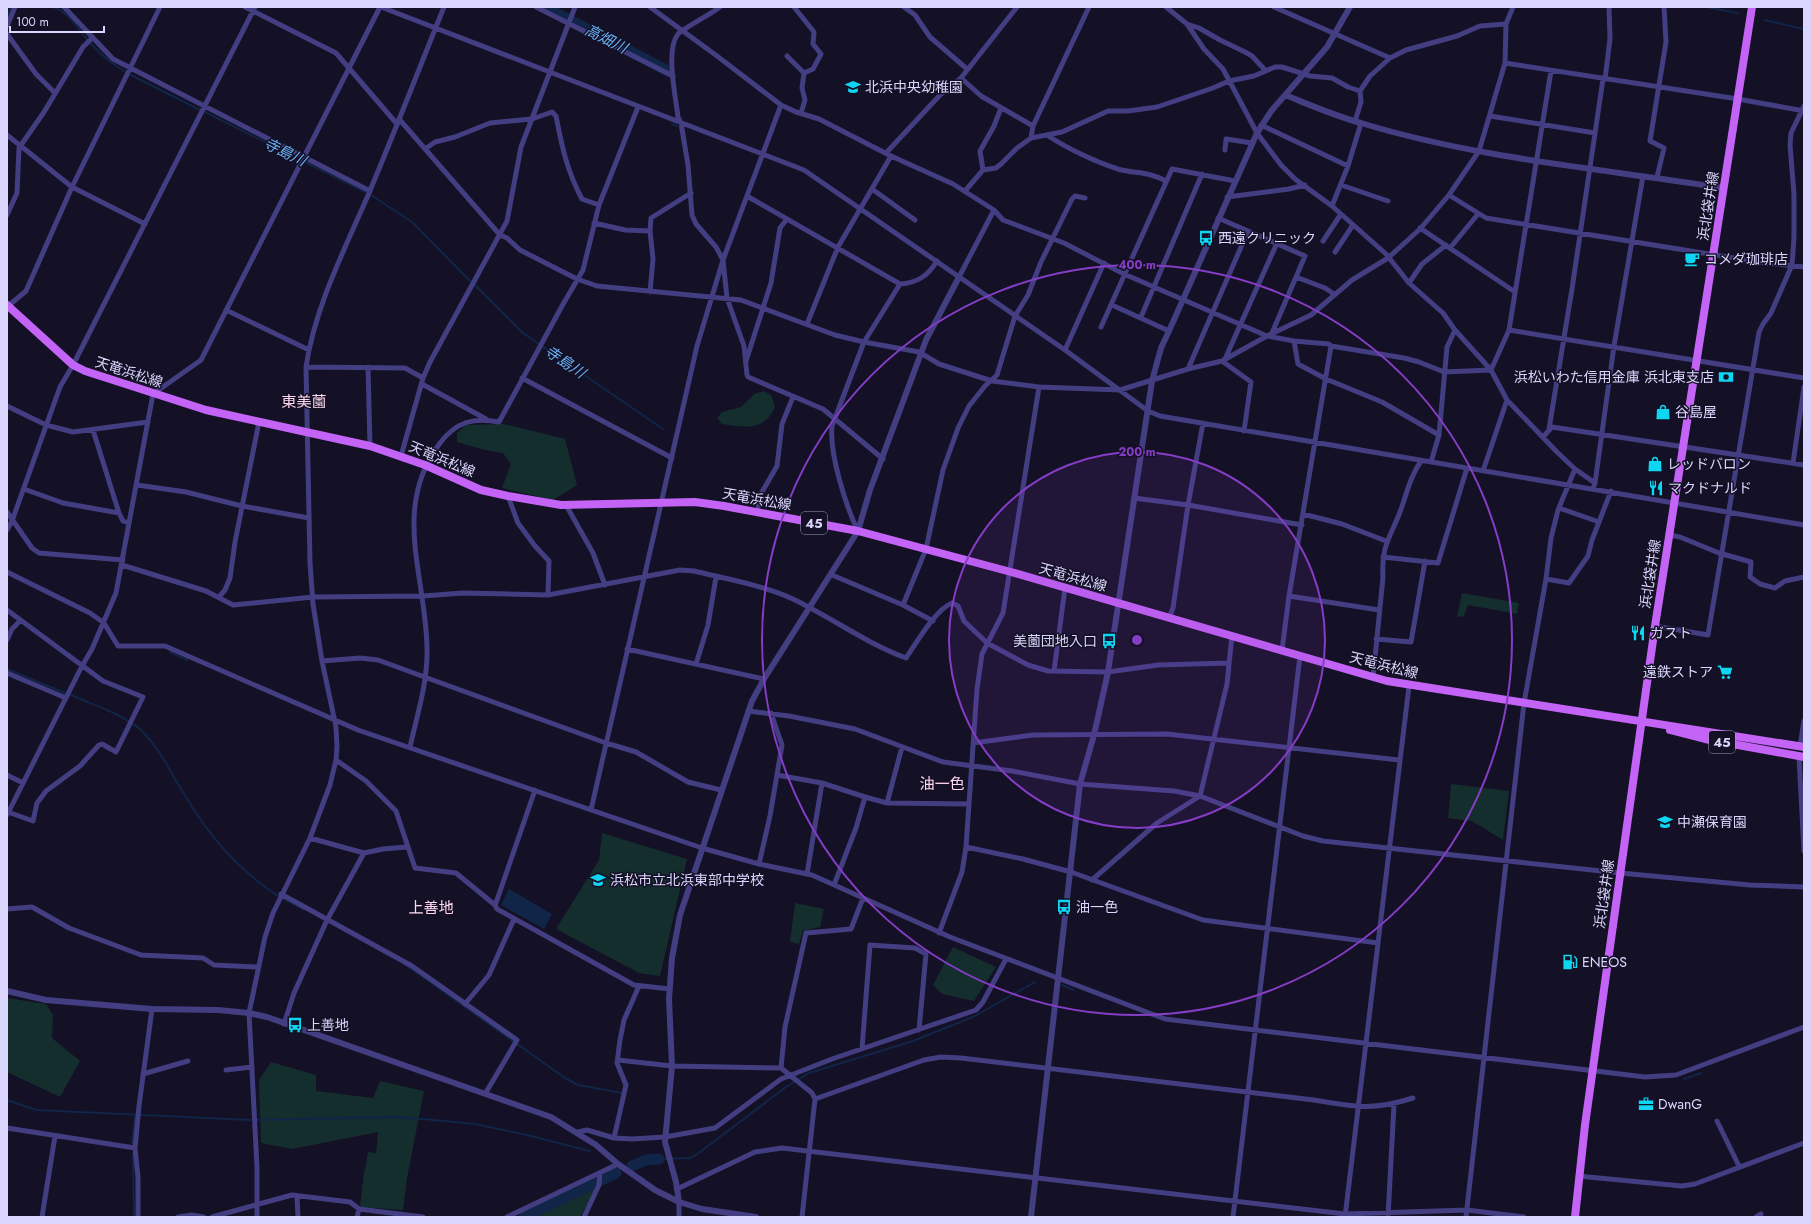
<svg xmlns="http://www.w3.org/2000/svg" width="1811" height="1224" viewBox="0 0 1811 1224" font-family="Jost,'Noto Sans JP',sans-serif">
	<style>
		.green { fill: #142e2e }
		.water { fill: #112548 }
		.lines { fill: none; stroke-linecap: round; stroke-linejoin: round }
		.stream { stroke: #112548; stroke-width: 2 }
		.river { stroke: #112548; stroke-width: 11 }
		.minor { stroke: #423e81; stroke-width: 5 }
		.tertiary { stroke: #423e81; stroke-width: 6 }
		.primary { stroke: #c364f6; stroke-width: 8 }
		.ring { fill: none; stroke: #853dc5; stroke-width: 2 }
		.labels { text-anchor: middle; stroke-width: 3; stroke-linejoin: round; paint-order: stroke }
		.shield { fill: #141025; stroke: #9f9bbc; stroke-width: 1 }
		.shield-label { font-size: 13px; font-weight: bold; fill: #dbd6fd }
		.poi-label { font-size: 14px; fill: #dbd6fd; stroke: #141025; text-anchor: start }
		.street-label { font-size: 14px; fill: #dbd6fd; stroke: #141025 }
		.water-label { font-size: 15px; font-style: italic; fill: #6ab2f6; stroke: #141025 }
		.neighbourhood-label { font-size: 15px; fill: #fdd8ef; stroke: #141025 }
		.centre { fill: #853dc5; stroke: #141025; stroke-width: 2 }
		.ring-label { font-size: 12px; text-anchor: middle; font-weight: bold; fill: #853dc5; stroke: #141025; stroke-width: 3; stroke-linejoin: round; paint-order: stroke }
	</style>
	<rect width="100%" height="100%" fill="#141025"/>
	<path class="green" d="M764 391 771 395 775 407C764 432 743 427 722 424L717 418 722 412 741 407 754 394Z
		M504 424 565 439 577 485 553 500 502 488 511 464 503 453 485 450 457 442V433L466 425Z
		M1462 593 1519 603 1517 614 1468 605 1464 616 1457 617Z
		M1451 784 1509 791 1503 840 1472 821 1448 818Z
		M602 833 687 859 660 976 639 973 556 929 599 860Z
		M795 903 824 909 820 927 803 931 799 944 790 942Z
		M953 947 996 967 974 1001 942 994 933 985Z
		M7 998 46 1004 53 1015 52 1038 80 1061 60 1097 7 1072Z
		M271 1062 316 1075V1091L373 1098 380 1081 424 1091 407 1178 403 1210 360 1207 364 1171H365L368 1152 376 1153 378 1132 292 1149 261 1143 259 1080Z
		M599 1185 580 1217H530Z"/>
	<path class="water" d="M509 889 552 914 544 929 501 905Z"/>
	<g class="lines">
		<path class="stream" d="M53 7C70 12 81 34 93 46 102 56 113 64 124 71
			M1706 7 1738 13
			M7 16 11 7
			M1764 20 1804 29
			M131 75 200 110
			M205 112 365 192
			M672 124 677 126
			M371 195 412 222 471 282
			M475 285 523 333 663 429
			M170 652 187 660
			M7 669 65 693
			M71 695C94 705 123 714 142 731 160 749 171 773 184 794 210 837 236 868 278 896
			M284 899 303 909
			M406 965 565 1078 578 1085 622 1093
			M1062 985 1074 990
			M1684 1079 1701 1073
			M7 1100 36 1110 250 1120
			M257 1120 393 1117 423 1119 475 1124 527 1135 590 1151
			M132 1143 135 1116
			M133 1154 134 1217
			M659 1159 690 1158 696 1155 786 1087 809 1073 913 1041 973 1017 1035 982"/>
		<path class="river" d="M544 7 668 71
			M632 1166 646 1160 659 1159
			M524 1217 616 1173"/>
		<path class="minor" d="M64 7 113 59 370 191
			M245 7 336 53 397 124
			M381 7 804 170 1065 350 1148 411 1160 416 1804 525
			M536 7 673 76
			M650 7 717 56 781 105 796 112 819 119 891 156 953 184 994 210 1003 220 1064 243 1124 274 1267 336 1294 341 1329 344 1331 346 1404 358 1419 362 1444 372 1491 370 1509 330 1551 71
			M720 7C711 14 684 28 678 34 665 50 676 98 678 117L681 123 688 165 692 215 696 224 716 247 723 260 727 298 744 346 747 375 748 377 823 409 883 459
			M794 7 814 32 813 44 821 54 813 69 804 73
			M904 7 915 15 930 37 967 69
			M1166 7 1187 24 1204 49 1223 69 1257 133 1281 165 1295 179 1332 206 1386 254 1409 283 1443 313 1455 330 1491 370 1507 400 1557 452 1575 469 1595 483 1593 489
			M1274 7 1390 58
			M1187 24 1199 28 1220 40 1245 52 1252 56 1265 70
			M7 26 15 7
			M7 34 36 74 55 93
			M787 56 804 73 802 88 805 100 801 113
			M1505 63 1738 99 1804 111
			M961 78 981 96 1033 126
			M1605 79 1610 39 1609 7
			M1490 116 1595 133
			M399 119 500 235 507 238 520 250 577 279 597 286 741 300 835 335 864 342 919 352 939 364 992 381 1039 387 1120 390 1188 369 1222 361 1267 336 1311 315 1352 280 1388 258 1420 229 1449 195 1479 151 1505 63 1506 24 1513 7
			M1355 121 1361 102 1360 91 1370 76 1390 58 1406 50 1457 36 1480 26 1506 24
			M1261 125 1348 166
			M7 135 72 187 145 224
			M1047 135C1066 148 1096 162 1118 169 1136 174 1147 171 1166 181
			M1031 138 1033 126 1089 7
			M425 149 435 142 455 137 490 123 532 119 552 112 556 116C562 147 567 171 582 199L599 205
			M1225 150 1226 139 1252 143
			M886 153 940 95 961 78 1017 7
			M983 170 980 151 994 126 1001 108
			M1657 177 1664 148 1650 141 1666 42 1664 7
			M1341 185 1388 201
			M872 189 915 220
			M965 191 983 170 996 168 1001 164 1017 148 1031 138 1062 132 1108 111H1128L1157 107 1213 88 1229 81 1254 76 1275 67H1282L1310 76 1332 78 1348 87 1360 91
			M1449 195 1486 218 1765 263 1804 267
			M747 196 900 284
			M1227 197 1289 189 1305 185
			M1332 206 1348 166 1361 123
			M7 215 17 193 19 148 44 112 83 47 92 38
			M1218 218 1305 256 1272 333
			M594 223 625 230 650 231
			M1420 228 1515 292
			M1323 241 1341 214
			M1450 248 1478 214
			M1335 252 1353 225
			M959 277 994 210
			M1296 277 1325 288 1334 294
			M1409 283 1422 264 1446 245
			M650 292 653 259 650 231 651 218 691 193
			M1112 305 1169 331
			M7 307 26 291 72 187 160 7
			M226 310 309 350
			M1141 317 1202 174
			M807 324 838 247 891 156
			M1101 327 1172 169 1235 181
			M1509 330 1804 378
			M1294 341 1298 364 1326 379 1382 402 1439 435
			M1065 350 1104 263
			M1225 359 1277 243
			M746 361 771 283 780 228 787 219
			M1222 361 1251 382 1244 431
			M306 367 405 368 423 378
			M368 367 370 446
			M1188 369 1248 231
			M522 378 672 458
			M422 384 486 419
			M7 406 46 425 73 432 148 422
			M1549 429 1572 289 1603 79
			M93 430 119 513 123 521 129 523
			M1543 437 1552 427 1804 465
			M401 456 423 378 430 362 507 221 521 147 575 7
			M1431 462 1439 435 1447 347 1455 330
			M1793 463 1804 387
			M1483 471 1507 400
			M1595 483 1614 346 1643 176
			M137 485 186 492 242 506 309 518
			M24 489 63 503 119 513
			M508 496 518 523 535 546 549 561 548 595
			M1134 498 1188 505 1302 525
			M566 505 593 553 605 585
			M1559 508 1599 522
			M7 512 32 548 39 553 123 560
			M757 512 762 492 777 466 782 424 793 397
			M1303 514 1342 524 1386 541
			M7 530 12 521 60 387 73 365 255 7
			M858 531C846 507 829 453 832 426L864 342 900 284C917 283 928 276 937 261
			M1669 535 1680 537 1719 553 1751 562 1750 577 1760 584 1775 588 1785 581 1804 577
			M1383 557 1438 563 1467 468
			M122 565 206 591 233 605 313 597 423 596 463 593 548 595 680 570 694 571C727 579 762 585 793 599 832 618 866 643 906 658 917 642 935 610 952 603L958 606 964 621 987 643 1028 665 1048 671 1108 672 1158 665 1229 663
			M7 572 90 613 104 623 118 646H165L358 730 702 848 759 864 812 875 950 937 1165 1019 1645 1077 1676 1075 1804 1027
			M832 575 903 605 933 621
			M1546 579 1569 583 1588 556 1592 540 1611 491
			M1289 596 1379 610
			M219 597 225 590 230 578 235 542 259 422
			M903 605 926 549 943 470 958 428 969 406 985 386 997 375 1015 316 1028 295 1041 262 1072 199 1075 196 1085 198
			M7 610 103 681 143 697 116 752 102 744 99 745 80 766 46 791 37 803 33 821 8 812
			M1169 618 1173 608 1188 505 1203 423
			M1655 626 1708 635 1759 332 1763 324 1771 313 1792 265 1794 238V194L1790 145 1791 133 1804 106
			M1376 639 1411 642 1425 561
			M7 640 12 629 20 621
			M627 649 764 679
			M1282 650 1289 596 1331 346
			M322 661 360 658 378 660 606 743 636 752 688 782 721 790
			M696 664 708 625 716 577
			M1054 671 1065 588
			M7 673 66 698
			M1373 678 1383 577C1381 546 1390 538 1400 512 1407 493 1410 477 1421 461
			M748 711 789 716 855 729 943 762 1012 771 1080 784 1174 791 1200 796 1303 836 1323 841 1620 873 1750 885 1804 887
			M973 743 1033 735 1167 734 1399 760
			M1800 746 1804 721
			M410 747C417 715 428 682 427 648 426 576 391 508 440 443 456 422 473 417 499 422L562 306 583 270 599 205 638 107
			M1799 757 1804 851
			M336 760 366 781 396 811 415 868 456 873 495 905
			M7 775 23 783
			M777 775 822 783 807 874
			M822 783 865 797
			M535 790 497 900 495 905 497 909 634 985 670 989
			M887 803 902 747
			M591 810 697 346 723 260 781 105
			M7 815 82 666 92 649 116 593 153 394 201 360 380 7
			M310 838 364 853 383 849 407 847
			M966 847 977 689 982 654 1003 613 1039 387
			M759 864 770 816 782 745 771 713
			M1092 880 1157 823 1200 796 1227 684 1232 635
			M834 885 856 828 865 797 887 803 969 804
			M281 894 412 966 517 1040 485 1094
			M7 909 32 907 69 928 141 955 203 958 214 965 258 967
			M939 933 962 872 966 847 1023 859 1071 872 1203 920 1378 943
			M465 1004 489 975 514 919
			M284 1024 294 993 327 920 364 853
			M862 1049 870 945 915 948 926 954 919 1030
			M618 1060 672 1066 781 1068
			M226 1070 252 1067
			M143 1074 188 1061
			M815 1099 812 1093 781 1068 785 1027 806 933 851 929 863 898
			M1717 1121 1739 1166
			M7 1128 135 1148
			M578 1132 587 1130 614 1138 632 1139 665 1137 715 1128 781 1079 832 1059 976 1010 983 1002 1006 959
			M614 1138 626 1085 617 1063 620 1040 624 1020 639 986
			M1578 1176 1682 1186 1695 1184 1804 1143
			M677 1189 755 1152 782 1148 1345 1214 1467 1210 1524 1217
			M297 1196 298 1217
			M679 1202V1217
			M42 1217 55 1136
			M138 1217V1177L135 1148 139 1106 152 1009
			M178 1217 192 1215 204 1217
			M212 1217 292 1195 350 1202 359 1209 423 1217
			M257 1217V1167L249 1013 265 937 273 913 310 838 330 785 336 760 337 747 336 727 322 661 313 604 310 563 306 367C315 306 345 249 369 193 395 131 419 69 444 7
			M357 1217 359 1209
			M507 1217 618 1164
			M584 1217 599 1185 600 1173
			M802 1217 815 1099 924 1060 941 1057 961 1058 1314 1100C1356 1107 1372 1111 1413 1098
			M1233 1217 1300 656
			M1345 1217 1409 686
			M1388 1217 1394 1104
			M1466 1217 1524 703 1546 579 1551 538 1558 510 1575 469
			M1756 1217 1761 1214"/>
		<path class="tertiary" d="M1285 95C1310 105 1335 116 1361 123 1479 159 1603 169 1724 188
			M7 991 46 1000 152 1009 218 1010 249 1013 267 1017 551 1117 596 1145 618 1164 655 1190 679 1202 702 1209 756 1217
			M679 1202 676 1182 665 1142 672 1066 669 999 672 958 680 915 752 701 764 679 858 531 870 490 926 340 959 277
			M1031 1217 1080 784 1094 735 1108 672 1152 381 1161 348 1169 331 1257 133 1272 110 1327 47 1350 7"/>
		<path class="primary" d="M7 305 73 365 85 371 206 410 370 446 425 465 481 490 508 496 561 505 695 502 724 506 858 531 1011 572 1387 681 1804 747
			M1670 730 1705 739 1804 757
			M1575 1217 1585 1125 1655 626 1752 7"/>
	</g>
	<circle cx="1137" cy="640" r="188" fill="#853dc5" fill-opacity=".12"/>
	<g class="ring">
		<circle cx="1137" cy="640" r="188"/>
		<circle cx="1137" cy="640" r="375"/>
	</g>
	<defs>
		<g id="school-bare" transform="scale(1.2)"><path d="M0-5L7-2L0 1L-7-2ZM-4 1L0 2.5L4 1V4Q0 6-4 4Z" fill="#0ed5f1" stroke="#141025" stroke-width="2.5" paint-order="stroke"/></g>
		<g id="bus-bare" transform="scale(1.2)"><path d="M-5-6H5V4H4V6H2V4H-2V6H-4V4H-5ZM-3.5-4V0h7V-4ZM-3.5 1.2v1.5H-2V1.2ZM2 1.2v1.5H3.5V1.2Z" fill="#0ed5f1" stroke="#141025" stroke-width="2.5" paint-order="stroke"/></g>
		<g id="cafe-bare" transform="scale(1.2)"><path d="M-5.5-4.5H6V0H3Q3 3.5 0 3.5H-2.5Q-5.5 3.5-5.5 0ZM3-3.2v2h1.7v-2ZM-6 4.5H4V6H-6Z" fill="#0ed5f1" stroke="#141025" stroke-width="2.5" paint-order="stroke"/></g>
		<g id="bank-bare" transform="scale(1.2)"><path d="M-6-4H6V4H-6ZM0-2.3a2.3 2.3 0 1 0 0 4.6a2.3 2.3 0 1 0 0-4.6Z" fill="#0ed5f1" stroke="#141025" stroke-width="2.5" paint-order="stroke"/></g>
		<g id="shop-bare" transform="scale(1.2)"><path d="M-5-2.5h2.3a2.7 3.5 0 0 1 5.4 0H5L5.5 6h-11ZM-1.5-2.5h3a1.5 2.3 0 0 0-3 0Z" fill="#0ed5f1" stroke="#141025" stroke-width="2.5" paint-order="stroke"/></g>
		<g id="restaurant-bare" transform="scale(1.2)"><path d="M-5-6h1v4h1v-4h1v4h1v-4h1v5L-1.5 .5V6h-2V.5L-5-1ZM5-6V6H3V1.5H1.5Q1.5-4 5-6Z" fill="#0ed5f1" stroke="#141025" stroke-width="2.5" paint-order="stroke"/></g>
		<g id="supermarket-bare" transform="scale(1.2)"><path d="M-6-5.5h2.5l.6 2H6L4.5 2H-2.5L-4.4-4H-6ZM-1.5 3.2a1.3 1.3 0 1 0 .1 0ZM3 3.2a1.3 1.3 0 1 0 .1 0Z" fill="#0ed5f1" stroke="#141025" stroke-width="2.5" paint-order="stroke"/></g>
		<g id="fuel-bare" transform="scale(1.2)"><path d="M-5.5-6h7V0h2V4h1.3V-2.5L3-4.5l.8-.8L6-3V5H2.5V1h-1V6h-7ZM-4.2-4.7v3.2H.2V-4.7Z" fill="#0ed5f1" stroke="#141025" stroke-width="2.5" paint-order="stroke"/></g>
		<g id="office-bare" transform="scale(1.2)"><path d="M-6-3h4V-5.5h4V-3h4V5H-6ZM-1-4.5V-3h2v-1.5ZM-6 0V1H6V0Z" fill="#0ed5f1" stroke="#141025" stroke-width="2.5" paint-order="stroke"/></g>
	</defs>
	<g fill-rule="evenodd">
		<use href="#school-bare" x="853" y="87"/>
		<use href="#bus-bare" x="1206" y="238"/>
		<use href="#cafe-bare" x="1692" y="259"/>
		<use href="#bank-bare" x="1726" y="377"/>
		<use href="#shop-bare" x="1663" y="412"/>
		<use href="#shop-bare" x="1655" y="464"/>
		<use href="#restaurant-bare" x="1656" y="488"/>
		<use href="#restaurant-bare" x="1638" y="633"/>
		<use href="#bus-bare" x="1109" y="641"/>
		<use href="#supermarket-bare" x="1725" y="672"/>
		<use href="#school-bare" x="1665" y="822"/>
		<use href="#school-bare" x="598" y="880"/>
		<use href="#bus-bare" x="1064" y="907"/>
		<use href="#fuel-bare" x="1570" y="962"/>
		<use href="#bus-bare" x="295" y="1025"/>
		<use href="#office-bare" x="1646" y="1104"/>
	</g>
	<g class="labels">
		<g class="shield">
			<rect x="801" y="512" width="26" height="22" rx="3"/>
			<rect x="1709" y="731" width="26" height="22" rx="3"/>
		</g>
		<g class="shield-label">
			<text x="814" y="528">45</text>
			<text x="1722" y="747">45</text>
		</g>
		<g class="poi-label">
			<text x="865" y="92">北浜中央幼稚園</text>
			<text x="1218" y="243">西遠クリニック</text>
			<text x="1704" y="264">コメダ珈琲店</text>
			<text x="1714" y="382" text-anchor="end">浜松いわた信用金庫 浜北東支店</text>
			<text x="1675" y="417">谷島屋</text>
			<text x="1667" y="469">レッドバロン</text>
			<text x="1668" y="493">マクドナルド</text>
			<text x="1650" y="638">ガスト</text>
			<text x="1097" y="646" text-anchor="end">美薗団地入口</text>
			<text x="1713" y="677" text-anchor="end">遠鉄ストア</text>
			<text x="1677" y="827">中瀬保育園</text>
			<text x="610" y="885">浜松市立北浜東部中学校</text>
			<text x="1076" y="912">油一色</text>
			<text x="1582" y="967">ENEOS</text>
			<text x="307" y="1030">上善地</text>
			<text x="1658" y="1109">DwanG</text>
		</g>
		<g class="street-label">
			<text transform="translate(1708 206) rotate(-81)" y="5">浜北袋井線</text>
			<text transform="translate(129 372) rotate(18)" y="5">天竜浜松線</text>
			<text transform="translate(442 459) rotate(23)" y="5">天竜浜松線</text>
			<text transform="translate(757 499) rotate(10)" y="5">天竜浜松線</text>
			<text transform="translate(1650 574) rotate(-81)" y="5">浜北袋井線</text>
			<text transform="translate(1073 577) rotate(16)" y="5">天竜浜松線</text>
			<text transform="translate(1384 665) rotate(14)" y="5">天竜浜松線</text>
			<text transform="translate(1604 894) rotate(-82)" y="5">浜北袋井線</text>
		</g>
		<g class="water-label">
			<text transform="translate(606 39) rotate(27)" y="5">高畑川</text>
			<text transform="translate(285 152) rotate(26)" y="5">寺島川</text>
			<text transform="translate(565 362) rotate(34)" y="5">寺島川</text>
		</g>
		<g class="neighbourhood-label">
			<text x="304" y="407">東美薗</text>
			<text x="942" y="789">油一色</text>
			<text x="431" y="913">上善地</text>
		</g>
	</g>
	<circle cx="1137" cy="640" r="6" class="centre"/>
	<g class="ring-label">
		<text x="1137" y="269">400 m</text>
		<text x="1137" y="456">200 m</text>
	</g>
	<rect width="1811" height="1224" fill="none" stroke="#dbd6fd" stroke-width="16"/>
	<path d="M10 26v6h94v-6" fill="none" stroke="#dbd6fd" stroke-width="2"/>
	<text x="16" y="26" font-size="12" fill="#dbd6fd" stroke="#141025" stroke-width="3" paint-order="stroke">100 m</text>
</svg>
